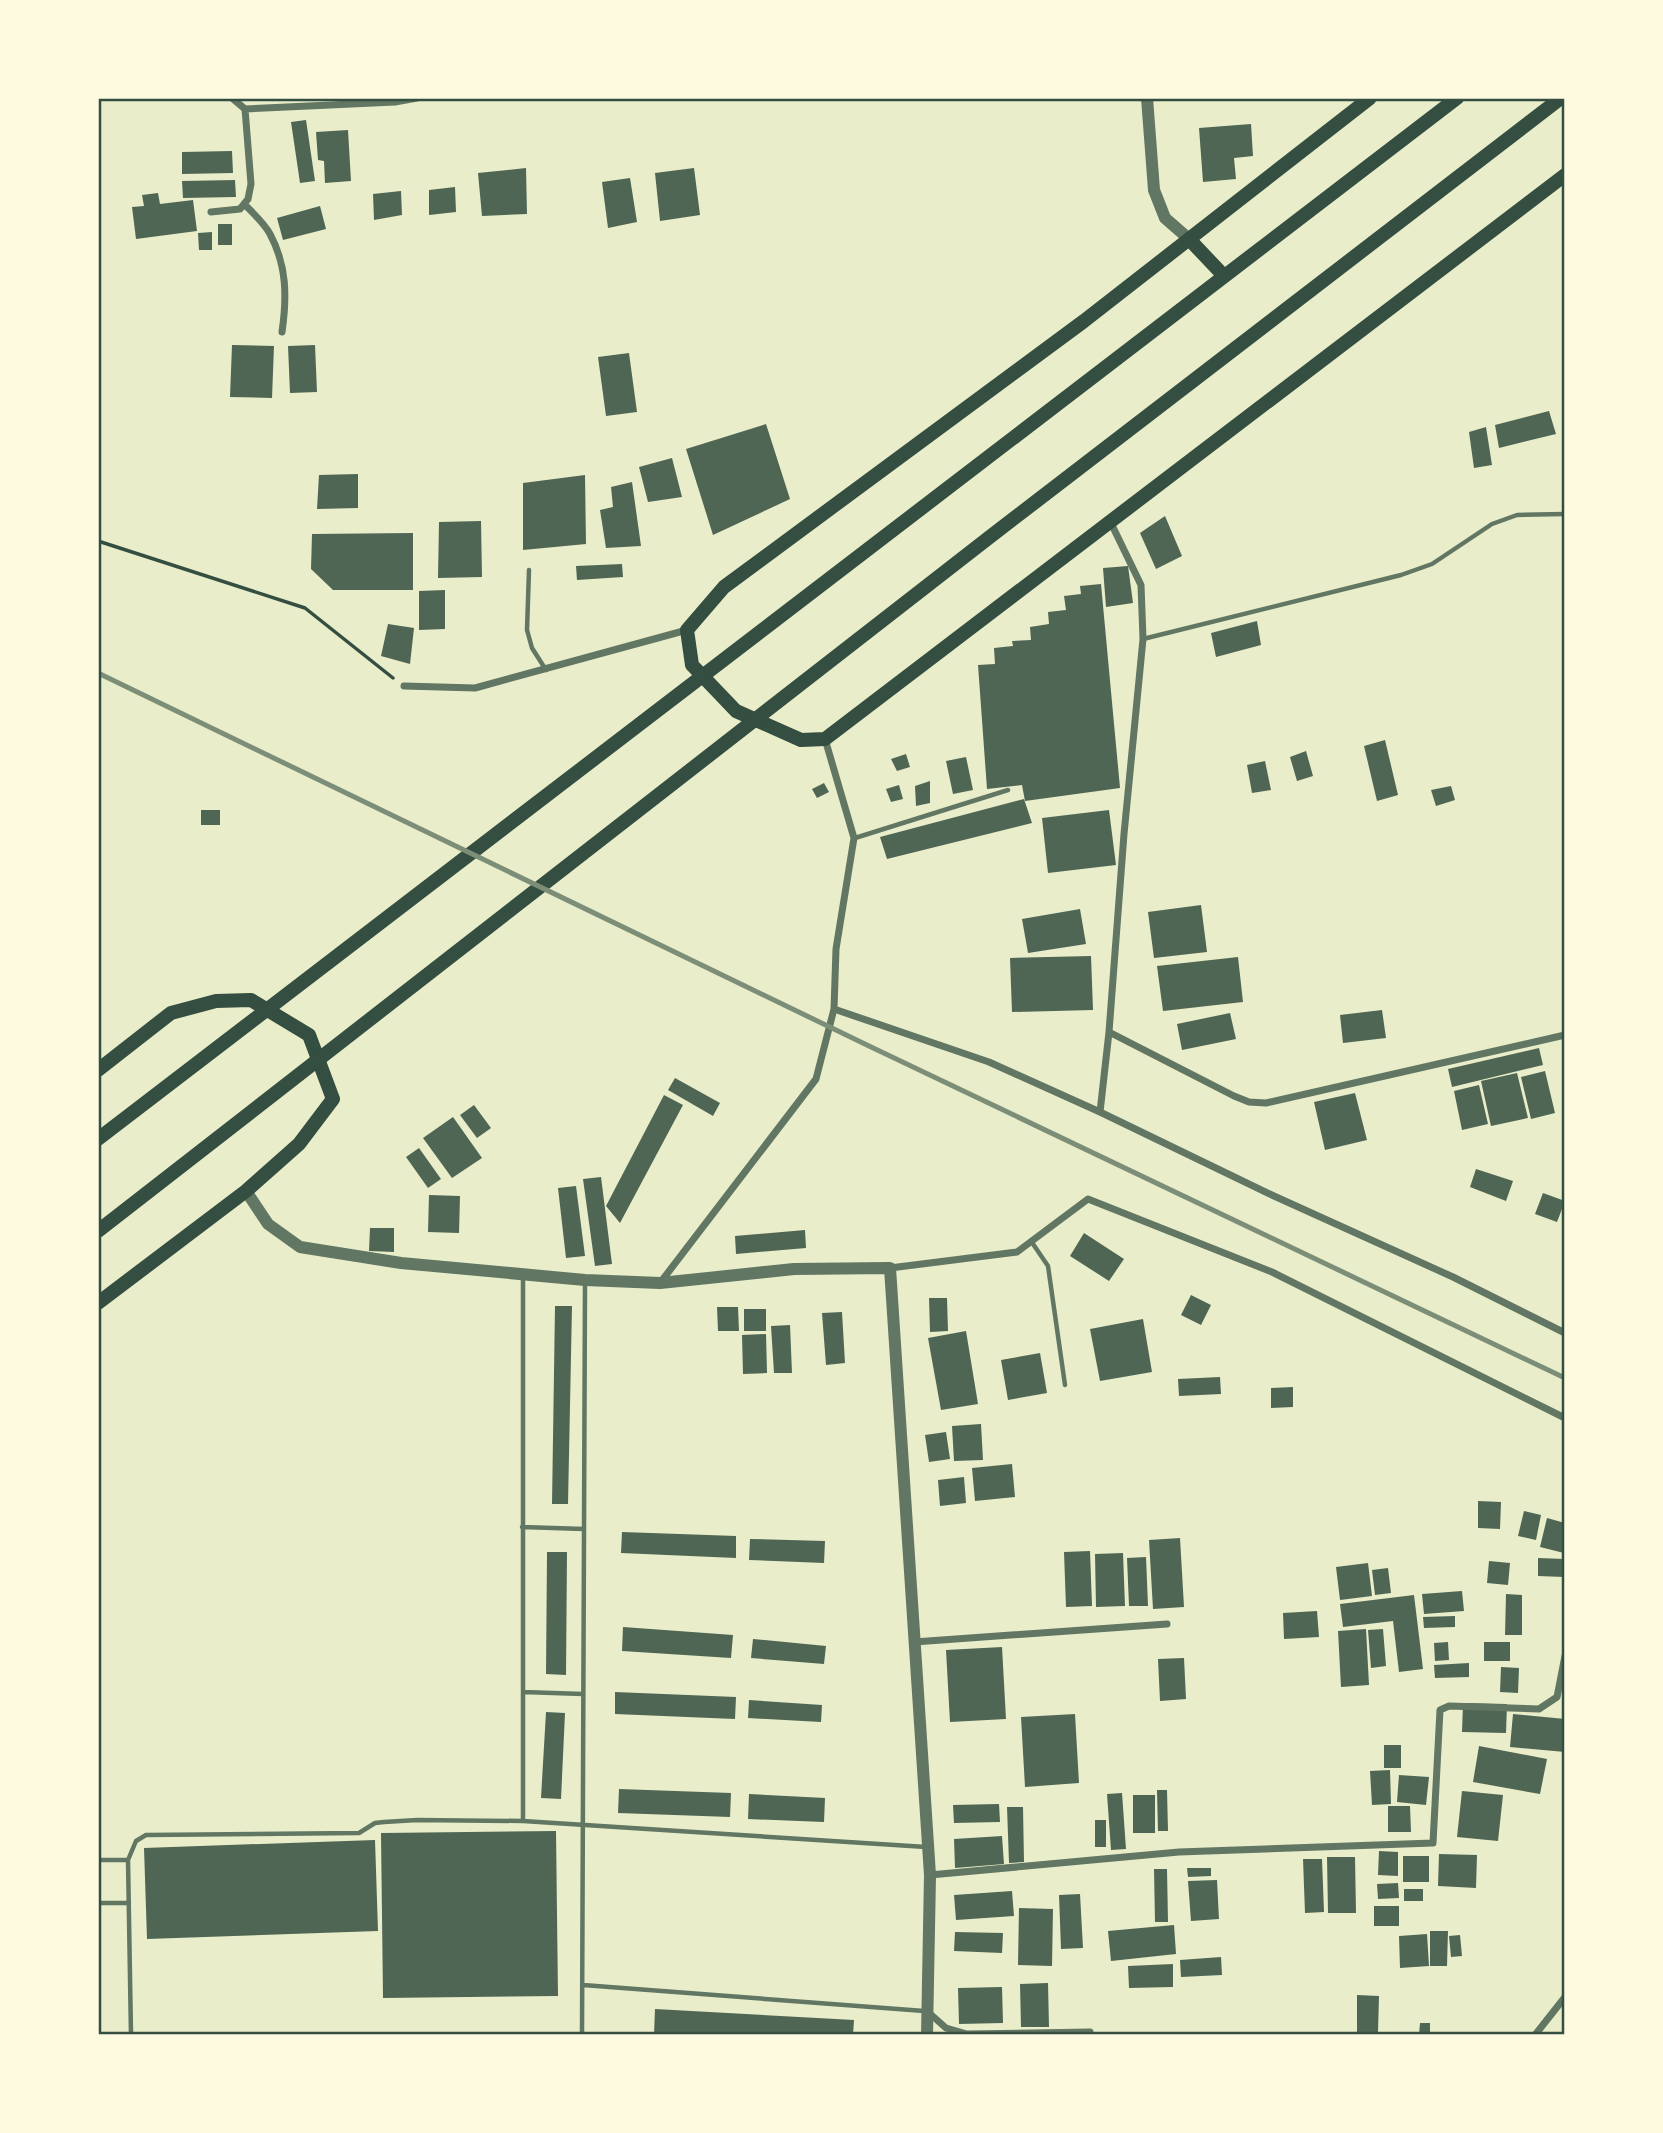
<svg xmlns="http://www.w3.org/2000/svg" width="1663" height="2133" viewBox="0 0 1663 2133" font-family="Montserrat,sans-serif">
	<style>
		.building { fill: #4f6655 }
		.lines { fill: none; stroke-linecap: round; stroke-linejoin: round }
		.path { stroke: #344e41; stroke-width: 3.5 }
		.service { stroke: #617663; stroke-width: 4.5 }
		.minor { stroke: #617663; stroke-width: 7 }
		.tertiary { stroke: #617663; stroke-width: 12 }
		.secondary { stroke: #344e41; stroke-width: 14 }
		.primary { stroke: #344e41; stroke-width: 14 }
		.rail { stroke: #7c8e77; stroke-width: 5 }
		.neatline { fill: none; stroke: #344e41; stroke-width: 2.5 }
	</style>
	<rect width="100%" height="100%" fill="#e9edc9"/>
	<path class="building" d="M306 120 315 181 300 183 291 122Z
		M1251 124 1253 156 1234 158 1236 179 1203 182 1199 128Z
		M348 130 351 181 325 183 324 161 318 160 316 132Z
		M232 151 233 173 182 174V152Z
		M526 168 527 214 482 216 478 173Z
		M694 168 700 215 660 221 655 173Z
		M630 178 637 222 608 228 602 182Z
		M235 180 236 197 183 198 182 181Z
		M455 187 456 212 429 215V190Z
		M401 191 402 215 374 220 373 194Z
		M158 193 160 204 193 200 197 231 136 239 132 207 144 206 142 195Z
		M320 206 326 229 283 240 277 218Z
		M218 224H232V245H218Z
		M212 232V250H199L198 233Z
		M232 345 274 346 272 398 230 397Z
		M315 345 317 392 290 393 288 346Z
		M629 353 637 412 606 416 598 357Z
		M1549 411 1556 434 1499 448 1495 425Z
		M766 424 790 499 713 535 686 449Z
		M1486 427 1492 465 1474 468 1469 432Z
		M672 458 682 497 648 502 639 467Z
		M358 474V508L317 509 319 475Z
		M585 475 586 544 523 550V483Z
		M632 482 641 546 606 548 600 510 613 507 611 487Z
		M1165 516 1182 556 1156 569 1140 533Z
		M481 521 482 577 438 578 439 522Z
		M413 533V590H333L311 569 312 534Z
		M622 564 623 577 577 580 576 566Z
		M1128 566 1133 603 1106 607 1103 568Z
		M1101 584 1120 788 1025 801 1022 785 987 789 978 665 995 664 994 648 1013 646 1012 641 1031 640 1030 627 1049 624 1048 612 1066 610 1064 596 1081 594 1080 586Z
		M445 590V629L419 630V591Z
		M1257 621 1261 645 1216 657 1211 633Z
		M388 624 414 628 410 664 381 656Z
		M1385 740 1398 795 1377 801 1364 746Z
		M1306 751 1313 776 1297 781 1290 757Z
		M906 754 910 767 897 771 891 759Z
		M966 757 973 790 953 794 946 761Z
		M1265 761 1271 790 1252 793 1247 765Z
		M930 781V803L916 806 915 786Z
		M824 783 829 792 817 798 812 789Z
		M899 785 903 799 891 802 886 789Z
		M1451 786 1455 800 1436 806 1431 790Z
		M1024 799 1032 823 887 859 880 837Z
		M201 810H220V825H201Z
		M1109 810 1116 865 1048 873 1042 818Z
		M1201 905 1207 952 1154 958 1148 912Z
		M1080 909 1086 944 1028 953 1022 919Z
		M1091 956 1093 1010 1012 1012 1010 958Z
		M1238 957 1243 1002 1163 1011 1157 966Z
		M1382 1010 1386 1038 1343 1043 1340 1015Z
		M1230 1013 1236 1039 1182 1050 1177 1024Z
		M1539 1048 1543 1065 1452 1087 1448 1069Z
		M1545 1071 1555 1113 1531 1119 1521 1077Z
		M1517 1073 1528 1118 1491 1126 1481 1081Z
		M675 1078 720 1103 713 1116 668 1090Z
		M1479 1085 1488 1124 1462 1130 1454 1091Z
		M1355 1093 1367 1140 1325 1150 1314 1102Z
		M664 1095 683 1105 620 1223 606 1206Z
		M474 1105 491 1128 477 1138 460 1115Z
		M453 1117 482 1158 452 1178 423 1138Z
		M419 1148 441 1179 428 1188 406 1157Z
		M1476 1169 1513 1181 1506 1201 1470 1187Z
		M601 1177 612 1264 595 1266 583 1179Z
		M576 1186 585 1256 566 1258 558 1188Z
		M1543 1193 1565 1201 1557 1222 1535 1214Z
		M429 1195 460 1196 459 1233 428 1232Z
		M370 1228H394V1252L369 1251Z
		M805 1230 806 1248 736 1254 735 1236Z
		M1084 1233 1124 1259 1109 1281 1070 1256Z
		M1191 1295 1211 1305 1201 1325 1181 1315Z
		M929 1298H947L948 1331 930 1332Z
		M555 1306H572L568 1504H552Z
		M717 1307H738L739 1331H718Z
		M744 1309H766V1331H744Z
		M842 1312 845 1363 826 1365 822 1313Z
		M1143 1319 1152 1372 1100 1381 1090 1329Z
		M790 1325 792 1373H774L771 1326Z
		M966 1331 978 1404 941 1410 928 1338Z
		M766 1334 767 1373 743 1374 742 1335Z
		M1040 1353 1047 1393 1008 1400 1001 1360Z
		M1220 1377 1221 1394 1179 1396 1178 1379Z
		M1293 1387V1407L1271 1408V1388Z
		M981 1424 983 1460 954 1461 952 1426Z
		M946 1432 950 1459 929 1462 925 1435Z
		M1012 1464 1015 1497 975 1501 972 1468Z
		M964 1477 966 1503 940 1506 938 1480Z
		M1478 1501 1501 1502 1500 1529 1478 1528Z
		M1524 1511 1541 1515 1536 1540 1518 1536Z
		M1547 1518 1565 1523 1564 1553 1540 1547Z
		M622 1532 736 1536V1558L621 1553Z
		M1180 1538 1184 1607 1153 1609 1149 1540Z
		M750 1539 825 1541 824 1563 749 1560Z
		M1090 1551 1092 1606 1066 1607 1064 1552Z
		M547 1552H567L566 1675 546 1674Z
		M1123 1553 1125 1606 1096 1607 1095 1554Z
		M1146 1557 1148 1606H1129L1127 1558Z
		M1538 1558 1565 1559 1564 1577 1538 1576Z
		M1489 1561 1510 1563 1508 1585 1487 1583Z
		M1368 1563 1372 1596 1340 1600 1336 1567Z
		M1388 1568 1391 1593 1375 1595 1372 1570Z
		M1462 1591 1464 1611 1424 1614 1422 1594Z
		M1506 1594 1522 1595V1635H1505Z
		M1414 1595 1423 1669 1399 1672 1393 1621 1343 1627 1340 1604Z
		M1317 1611 1319 1637 1284 1639 1283 1613Z
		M1455 1616V1627L1424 1628 1423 1617Z
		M623 1627 733 1635 731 1658 622 1651Z
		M1366 1629 1369 1685 1341 1687 1338 1631Z
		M1383 1629 1386 1666 1371 1668 1368 1630Z
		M753 1639 826 1646 824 1664 751 1658Z
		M1448 1642 1449 1660 1435 1661 1434 1643Z
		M1484 1642H1510V1661H1484Z
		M1002 1647 1006 1719 950 1722 946 1650Z
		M1184 1658 1186 1699 1160 1701 1158 1659Z
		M1469 1663V1677L1435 1678 1434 1665Z
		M1501 1667 1519 1668 1518 1693 1500 1692Z
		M615 1692 736 1697 735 1719 615 1714Z
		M749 1700 822 1705 821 1722 748 1718Z
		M1463 1703 1507 1704 1506 1733 1462 1732Z
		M546 1712 565 1713 561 1799 541 1798Z
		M1075 1714 1079 1783 1025 1787 1021 1717Z
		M1513 1714 1565 1719V1752L1510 1747Z
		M1384 1745H1401V1768H1384Z
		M1479 1746 1547 1759 1540 1794 1473 1782Z
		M1390 1770 1391 1804 1372 1805 1370 1771Z
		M1399 1775 1429 1777 1426 1805 1397 1802Z
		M619 1789 731 1793 730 1817 618 1813Z
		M1157 1790H1167L1168 1831H1158Z
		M1462 1791 1503 1795 1498 1841 1457 1837Z
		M1122 1793 1126 1849 1111 1850 1107 1794Z
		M749 1794 825 1798 824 1822 748 1819Z
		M1133 1795H1155V1833H1133Z
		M999 1804 1000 1822 954 1823 953 1805Z
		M1388 1806H1410L1411 1832H1388Z
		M1007 1807H1023L1024 1862 1009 1863Z
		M1095 1820H1106V1847H1095Z
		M556 1831 558 1996 383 1998 381 1833Z
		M1002 1836 1004 1864 955 1868 954 1839Z
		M375 1840 378 1931 147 1939 144 1848Z
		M1379 1851 1398 1852V1876L1378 1875Z
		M1439 1854 1477 1855 1476 1888 1438 1886Z
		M1403 1856H1429V1882H1403Z
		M1327 1857H1355L1356 1913H1328Z
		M1303 1859H1322L1324 1912 1305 1913Z
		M1187 1868H1211V1876L1188 1877Z
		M1154 1869H1167L1168 1922H1155Z
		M1217 1880 1219 1919 1191 1921 1188 1881Z
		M1398 1883 1399 1898 1378 1899 1377 1884Z
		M1404 1889H1423V1901H1404Z
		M1012 1891 1014 1916 956 1920 954 1895Z
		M1080 1894 1083 1948 1061 1949 1059 1895Z
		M1374 1906H1399V1926H1374Z
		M1019 1908 1053 1909 1052 1966 1018 1965Z
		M1174 1925 1176 1954 1111 1961 1108 1931Z
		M1430 1931H1448L1447 1966H1430Z
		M955 1932 1003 1933 1002 1953 954 1951Z
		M1427 1934 1429 1966 1400 1968 1399 1936Z
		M1460 1935 1462 1956 1451 1957 1449 1936Z
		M1221 1957 1222 1975 1181 1977 1180 1960Z
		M1173 1964V1987L1129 1988 1128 1966Z
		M1048 1983 1049 2027H1021L1020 1984Z
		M1002 1987 1003 2023 959 2024 958 1988Z
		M1357 1995 1379 1996 1378 2032H1357Z
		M655 2009 854 2020 853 2035H654Z
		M1420 2023H1430V2035H1419Z"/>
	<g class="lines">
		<path class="path" d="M98 541 305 608 393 678"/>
		<path class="service" d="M529 570 527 630 532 648 546 670
			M1143 639 1401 575 1432 564 1492 524 1517 515 1565 514
			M855 838 1008 790
			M1031 1241 1048 1266 1065 1385
			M523 1275V1821L926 1847
			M522 1527 584 1529
			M523 1692 583 1694
			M98 1860H128
			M98 1903H129
			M583 1985 924 2011
			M131 2035 128 1860 136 1841 146 1835 359 1833 375 1823 384 1822 417 1820 523 1821
			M582 2035 585 1281"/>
		<path class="minor" d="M232 98 245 109 395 102 417 98
			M244 204C253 213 264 223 270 234 287 266 287 297 282 332
			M211 212 240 209 248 199 251 184 245 109
			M404 686 475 688 687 630
			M834 1009 989 1062 1100 1112 1109 1032 1124 834 1143 639 1141 585 1110 521
			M1109 1032 1234 1096 1249 1102 1266 1103 1565 1035
			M1100 1112 1274 1196 1453 1277 1565 1333
			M890 1268 1017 1252 1088 1199 1272 1272 1565 1418
			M660 1283 816 1079 834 1009 836 949 854 838 825 739
			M914 1642 1167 1624
			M930 1875 1179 1852 1433 1843 1440 1710 1449 1706 1539 1709 1557 1697 1565 1656
			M928 2012 946 2028 967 2034 1090 2032
			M1535 2035 1565 1997"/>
		<path class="tertiary" d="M1147 98 1154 190 1165 218 1189 239
			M246 1191 268 1224 300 1247 401 1263 585 1280 660 1283 794 1269 890 1268 930 1875 927 2035"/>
		<path class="secondary" d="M1370 98 1084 321 724 587 687 630 692 665 736 711 801 740 825 739 1565 175
			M98 1070 171 1013 216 1001 251 1000 309 1035 333 1099 299 1144 246 1191 98 1303"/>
		<path class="primary" d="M1189 239 1224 276
			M98 1139 1457 98
			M98 1231 991 536 1561 98"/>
		<path class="rail" d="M98 673 869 1046 1565 1378"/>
	</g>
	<rect width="1663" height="2133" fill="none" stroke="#fefae0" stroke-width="200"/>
	<rect x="100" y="100" width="1463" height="1933" class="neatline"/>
</svg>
